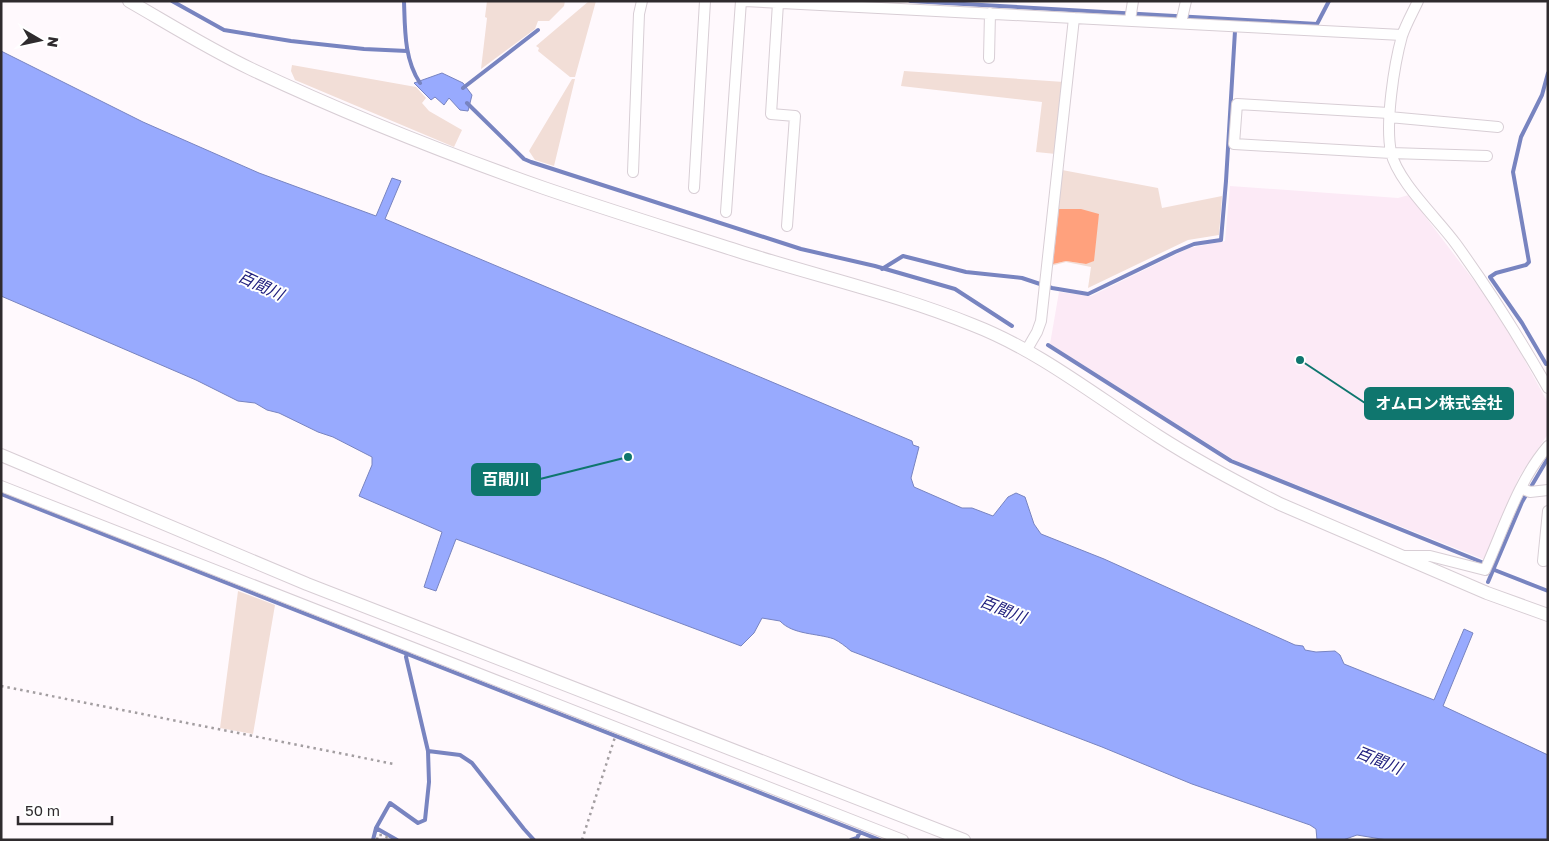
<svg xmlns="http://www.w3.org/2000/svg" width="1549" height="841" viewBox="0 0 1549 841" font-family="'Golos Text','Noto Sans JP',sans-serif">
	<style>
		.built { fill: #fceaf6 }
		.green { fill: #f2ded7; fill-rule: evenodd }
		.forest { fill: #ffa17d }
		.water { fill: #98aafe; stroke: #7884c0 }
		.lines { fill: none; stroke-linecap: round; stroke-linejoin: round }
		.stream { stroke: #7884c0; stroke-width: 4 }
		.minor-casing { stroke: #d8ced5; stroke-width: 12 }
		.tertiary-casing { stroke: #d8ced5; stroke-width: 14 }
		.path { stroke: #a39ea1; stroke-width: 2.5; stroke-dasharray: 2.5 4; stroke-linecap: butt }
		.minor { stroke: #fff; stroke-width: 10 }
		.tertiary { stroke: #fff; stroke-width: 12 }
		.labels { text-anchor: middle; stroke-width: 4; stroke-linejoin: round; paint-order: stroke }
		.water-label { font-size: 16px; font-style: italic; fill: #21207e; stroke: #fff }
		.leader { fill: none; stroke: #0f766e; stroke-width: 2 }
		.callout-dot { fill: #0f766e; stroke: #fff; stroke-width: 2 }
		.callout { fill: #0f766e; stroke: #0f766e; stroke-width: 2 }
		.callout-label { font-size: 16px; text-anchor: middle; font-weight: bold; fill: #fff }
	</style>
	<rect width="100%" height="100%" fill="#fff9fd"/>
	<path class="built" d="M1230 186 1398 198 1409 195 1481 290 1515 343 1548 403V434L1519 477 1485 560 1234 460 1050 344 1059 292 1091 296 1189 248 1225 241Z"/>
	<path class="green" d="M487 1H565L564 6 549 21H538L535 29 481 69 487 18 485 17Z
		M589 1H596L575 77H570L538 51 539 48 536 46Z
		M292 65 416 87 426 98 422 103 429 111 462 130 454 147 295 80 291 71Z
		M904 71 1064 82 1056 154 1036 152 1042 102 901 86Z
		M572 79H575L554 166 535 160 529 151Z
		M1062 170 1158 188 1162 208 1222 196 1219 235 1188 240 1088 288 1091 267 1066 262 1051 266ZM1099 214 1086 264 1066 261 1053 264Z
		M238 591 275 605 253 734 220 728Z"/>
	<path class="forest" d="M1059 209H1081L1099 214 1094 261 1086 264 1066 261 1053 264Z"/>
	<path class="water" d="M1 51 143 122 259 173 376 216 392 178 401 181 385 219 912 441 913 445 919 447 911 478 914 487 962 508H972L993 516 1008 497 1016 493 1025 497 1034 524 1041 534 1104 559 1295 645 1303 646 1305 650 1316 652 1335 651 1340 655 1344 664 1434 700 1464 629 1473 633 1443 706 1548 755V840H1387L1357 835 1343 840H1317L1316 829 1310 825 1192 784 1102 747 851 651C845 646 840 642 834 639 817 633 793 635 780 621L762 618 754 633 741 646 456 539 436 591 424 587 442 532 359 496 372 465V457L333 437 318 432 279 413 267 410 255 403 238 401 196 380 1 296Z
		M442 73 463 83 472 95 468 111 460 110 449 98 444 105 435 97 431 100 414 83Z"/>
	<g class="lines">
		<path class="stream" d="M172 1 224 30 291 41 364 49 407 51
			M404 1C405 29 404 59 420 83
			M910 1 1317 24 1329 1
			M463 88 538 30
			M467 103 524 159 531 162 801 249 875 266 955 289 1012 326
			M882 269 903 256 966 272 1022 278 1052 288 1088 294 1175 252 1194 244 1221 240 1226 181 1235 31
			M1048 345 1231 461 1484 563
			M1546 364 1522 323 1490 277 1496 273 1526 265 1529 262 1513 172 1521 137 1542 95 1548 73
			M1 494 880 840
			M1492 569 1548 591
			M1488 582 1522 502 1548 458
			M428 751 460 755 472 763 524 829 534 840
			M376 828 397 840
			M373 840 376 828 390 803 418 823 425 820 429 782 428 751 406 657 408 651
			M851 840 857 838 860 832"/>
		<g class="minor-casing">
			<path id="minor" d="M745 1 1402 35
				M1418 1C1413 12 1406 24 1402 36 1394 65 1385 123 1391 152 1397 181 1438 219 1456 244 1490 291 1520 339 1548 388
				M778 3 771 114 795 116 787 226
				M1130 20 1133 1
				M1181 23 1186 1
				M989 58 990 13
				M1389 113 1237 104 1234 144 1391 153 1487 156
				M1389 117 1498 127
				M633 172 639 14 642 1
				M694 188 705 1
				M726 212 741 1
				M1026 351 1037 332 1041 321 1074 18
				M1 486 903 840
				M1521 488 1530 492 1548 490
				M1548 511 1543 561 1548 560
				M1402 556H1430L1485 570C1504 528 1518 481 1548 446"/>
		</g>
		<g class="tertiary-casing">
			<path id="tertiary" d="M129 1C169 24 209 49 251 69 346 114 445 153 544 188 608 210 673 230 738 251 816 276 897 294 973 325 1040 351 1098 398 1158 436 1197 461 1238 483 1280 504L1487 593 1548 615
				M1 455 307 584 964 840"/>
		</g>
		<path class="path" d="M1 686 394 764
			M377 840 378 835H383L392 840
			M582 840 615 737"/>
		<use href="#minor" class="minor"/>
		<use href="#tertiary" class="tertiary"/>
	</g>
	<g class="labels">
		<g class="water-label">
			<text transform="translate(261 285) rotate(25)" y="6">百間川</text>
			<text transform="translate(1003 609) rotate(22)" y="6">百間川</text>
			<text transform="translate(1379 760) rotate(22)" y="6">百間川</text>
		</g>
	</g>
	<path class="leader" d="M1300 360L1365 403M628 457L540 479"/>
	<g class="callout-dot">
		<circle cx="1300" cy="360" r="5"/>
		<circle cx="628" cy="457" r="5"/>
	</g>
	<g class="callout">
		<rect x="1365" y="388" width="148" height="31" rx="5"/>
		<rect x="472" y="464" width="68" height="31" rx="5"/>
	</g>
	<g class="callout-label">
		<text x="1439" y="409">オムロン株式会社</text>
		<text x="506" y="485">百間川</text>
	</g>
	<rect width="1549" height="841" fill="none" stroke="#2f2b2e" stroke-width="5"/>
	<g transform="translate(40 40) rotate(99)" stroke="#ffffff" stroke-width="4" paint-order="stroke">
	<path d="M0-4L9 19L0 12L-9 19Z" fill="#2f2b2e"/>
	<text y="-8" font-size="14" font-weight="bold" text-anchor="middle" fill="#2f2b2e">N</text>
	</g>
	<path d="M18 816v8h94v-8" fill="none" stroke="#2f2b2e" stroke-width="2.5"/>
	<text x="25" y="816" font-size="15" fill="#2f2b2e" stroke="#ffffff" stroke-width="4" paint-order="stroke">50 m</text>
</svg>
